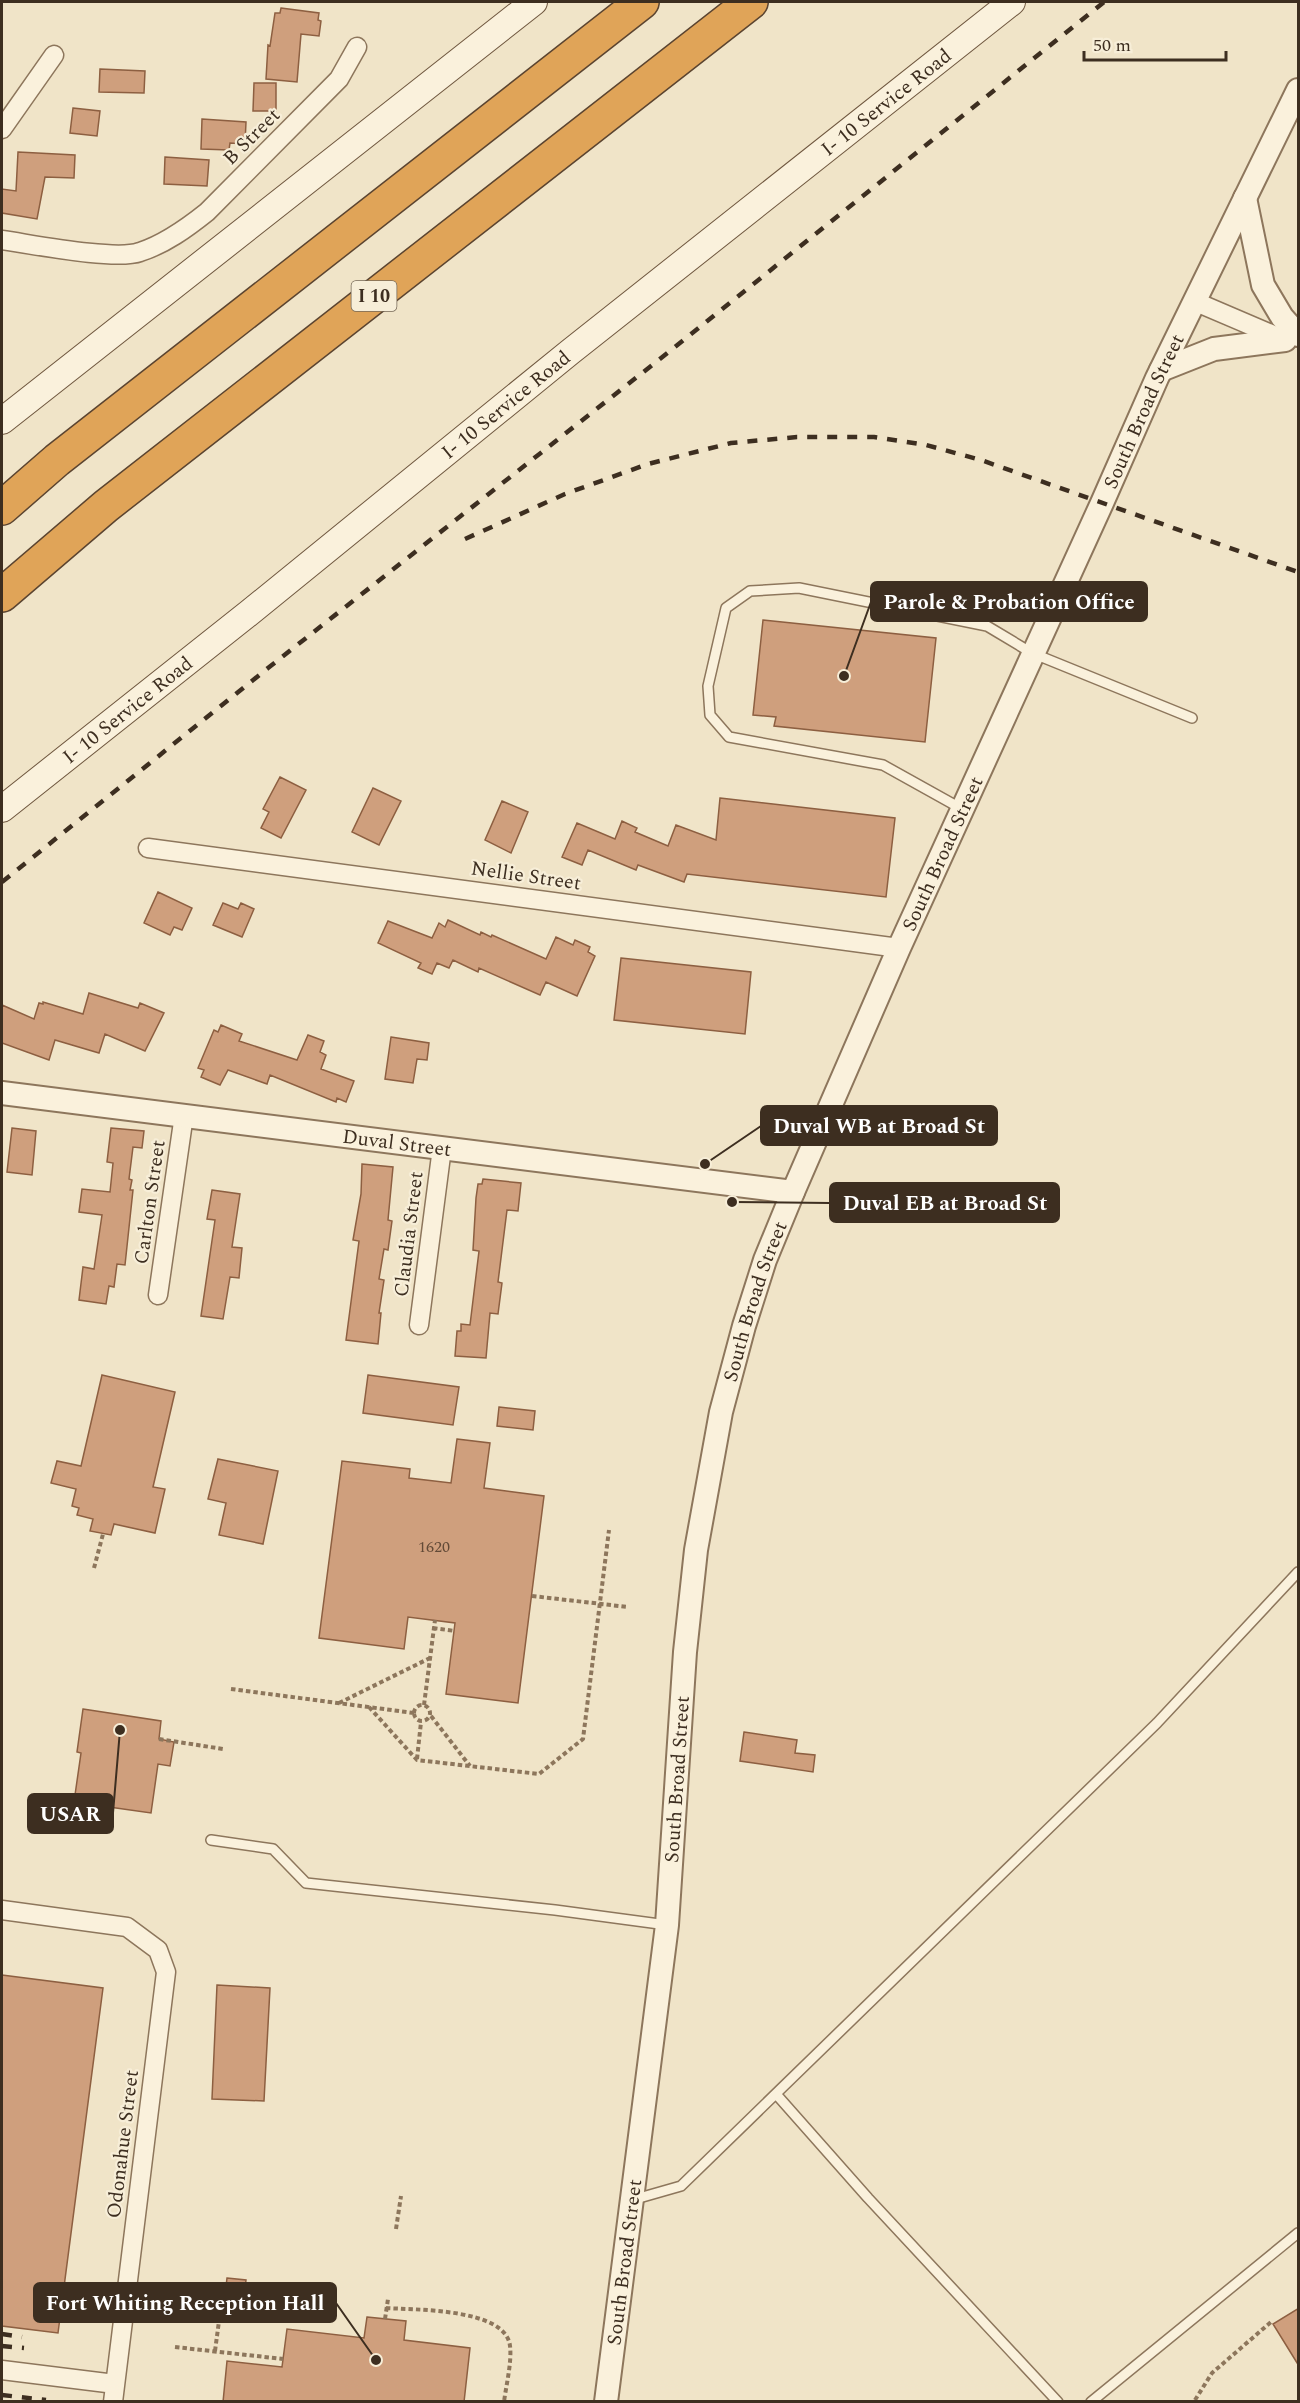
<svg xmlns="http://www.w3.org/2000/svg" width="1300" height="2403" viewBox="0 0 1300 2403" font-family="Spectral,serif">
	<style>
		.building { fill: #cf9f7d; stroke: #8d5f41; stroke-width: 1.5 }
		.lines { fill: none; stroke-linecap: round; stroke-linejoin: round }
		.service-casing { stroke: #8d765c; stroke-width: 12 }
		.minor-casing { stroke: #8d765c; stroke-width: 21 }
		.tertiary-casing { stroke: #8d765c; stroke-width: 26 }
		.secondary-casing { stroke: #6f573f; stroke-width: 28 }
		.motorway-casing { stroke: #5b4430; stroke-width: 36 }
		.path { stroke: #8d765c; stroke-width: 4; stroke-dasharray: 4.5 3; stroke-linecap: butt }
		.service { stroke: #faf1dc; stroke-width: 9 }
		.minor { stroke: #faf1dc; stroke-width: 18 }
		.tertiary { stroke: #faf1dc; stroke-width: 22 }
		.secondary { stroke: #faf1dc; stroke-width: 26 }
		.motorway { stroke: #e0a458; stroke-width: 33 }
		.rail { stroke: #3d2e20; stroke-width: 4.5; stroke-dasharray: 10 10; stroke-linecap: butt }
		.labels { text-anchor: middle; stroke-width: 4.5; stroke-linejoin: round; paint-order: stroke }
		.number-label { font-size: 16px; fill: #624a37 }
		.shield { fill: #f7eed8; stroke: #756857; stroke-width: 1.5 }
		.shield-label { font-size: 18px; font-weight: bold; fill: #3d2e20 }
		.street-label { font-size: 20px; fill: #3d2e20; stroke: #f7eed8 }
		.leader { fill: none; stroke: #3d2e20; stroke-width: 2 }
		.callout-dot { fill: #3d2e20; stroke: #f7eed8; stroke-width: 2 }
		.callout { fill: #3d2e20; stroke: #3d2e20; stroke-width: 2 }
		.callout-label { font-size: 21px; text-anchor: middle; font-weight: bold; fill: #fff }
	</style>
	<rect width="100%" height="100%" fill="#f0e4c8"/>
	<path class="building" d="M281 8 319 13 318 20 321 21 319 36 301 34 297 82 266 79 268 45 270 46 275 13H280Z
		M100 69 145 71 144 93 99 92Z
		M254 83H276V111H253Z
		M73 108 100 111 97 136 70 133Z
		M202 119 246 122 245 144 230 143 229 150 201 149Z
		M18 152 75 155 74 178 45 177 37 219 2 213V189L16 191Z
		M165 157 209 160 207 186 164 184Z
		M763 620 936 638 925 742 774 726 776 717 753 715Z
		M280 777 306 790 281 838 261 828 269 812 263 809Z
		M373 788 401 801 379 845 352 832Z
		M720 798 895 818 886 897 687 874 684 882 638 865 636 870 588 850 582 865 562 857 577 823 615 839 622 821 637 828 635 832 668 846 676 825 716 840Z
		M502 801 528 812 511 853 485 840Z
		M158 892 192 908 182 930 174 927 170 935 144 923Z
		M223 903 238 909 241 903 254 909 242 937 213 925Z
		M448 920 480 935 481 932 491 937 492 935 546 959 556 937 573 945 575 940 590 947 588 952 595 956 577 996 546 982 540 995 479 968 478 972 453 960 449 968 437 963 432 974 418 968 421 963 378 943 388 921 432 938 439 923 445 927Z
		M621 958 751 972 745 1034 614 1020Z
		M89 993 138 1008 140 1003 164 1013 145 1051 105 1034 99 1053 55 1040 49 1060 2 1043V1005L34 1019 39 1003 43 1004V1002L83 1014Z
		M221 1025 242 1034 239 1041 297 1060 308 1035 324 1041 320 1052 326 1055 321 1069 354 1081 346 1102 337 1098 336 1102 270 1075 267 1084 228 1070 220 1085 201 1077 204 1070 198 1068 214 1030 218 1032Z
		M391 1037 429 1043 427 1060 417 1059 413 1083 385 1079Z
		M12 1128 36 1131 32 1175 7 1172Z
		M111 1128 144 1131 142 1148 133 1147 129 1179 132 1180 130 1190H133L125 1265 117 1264 114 1287 109 1286 106 1304 79 1300 83 1267 94 1269 102 1215 79 1212 82 1189 110 1192 113 1163 107 1162Z
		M362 1164 393 1167 388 1220 392 1221 388 1250 384 1249 379 1279 384 1280 379 1313H381L378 1344 346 1340 359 1241 353 1240 361 1194Z
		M483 1179 521 1183 518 1211 507 1210 498 1282 502 1283 498 1314 490 1313 486 1358 455 1356 457 1331H461V1324L470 1325 479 1251 473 1250 476 1198 478 1184H482Z
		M212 1190 240 1194 232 1247 242 1248 239 1278 230 1277 223 1319 201 1316 215 1220 207 1219Z
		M102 1375 175 1392 153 1487 165 1489 155 1533 114 1524 111 1535 90 1531 93 1519 77 1515 79 1508 72 1506 76 1489 51 1483 57 1461 81 1466Z
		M368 1375 459 1387 453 1425 363 1413Z
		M499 1407 535 1411 533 1430 497 1426Z
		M457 1439 490 1443 484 1488 544 1496 518 1703 446 1694 455 1623 408 1617 404 1649 319 1638 342 1461 410 1469 409 1478 451 1483Z
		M218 1459 278 1471 263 1544 219 1535 226 1503 208 1499Z
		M83 1709 161 1721 159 1739 174 1742 170 1766 158 1764 151 1813 74 1802 81 1753 77 1752Z
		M744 1732 797 1740 795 1753 815 1755 813 1772 740 1761Z
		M2 1975 103 1988 58 2333 2 2326Z
		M217 1985 270 1988 264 2101 212 2099Z
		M227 2278 246 2280 243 2306 224 2304Z
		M1299 2308V2366L1273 2324Z
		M367 2317 406 2321 404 2340 470 2348 464 2402H223L227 2361 282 2367 287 2329 364 2338Z"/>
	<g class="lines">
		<g class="service-casing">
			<path id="service" d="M962 809 883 765 729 737 710 715 708 686 726 608 750 591 799 588 987 626 1032 653 1192 718
				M211 1840 273 1849 306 1883 555 1910 667 1925
				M776 2094 868 2198 1058 2402
				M632 2200 681 2186 1157 1723 1298 1572
				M1091 2402 1298 2233"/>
		</g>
		<g class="minor-casing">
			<path id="minor" d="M2 129 54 55
				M2 240C31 244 115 261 140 252 165 244 187 228 207 212L339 79 357 47
				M1196 302 1285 340
				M148 848 899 948
				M158 1295 184 1115
				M419 1325 442 1148
				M2 1910 127 1927 158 1950 166 1972 113 2402
				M2 2370 115 2384"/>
		</g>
		<g class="tertiary-casing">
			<g id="tertiary">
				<path d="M1245 198 1263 285 1282 317 1298 335"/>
				<path d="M1161 370 1214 349 1285 340"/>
				<path id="s1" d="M2 1093 793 1192"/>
				<path id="s2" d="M606 2402 667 1925 685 1652 696 1550 721 1412 744 1326 765 1260 793 1192 899 948 1102 503 1157 378 1298 90"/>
			</g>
		</g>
		<g class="secondary-casing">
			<g id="secondary">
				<path d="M2 421 534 2"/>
				<path id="s3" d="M2 809 249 613 570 352 1012 2"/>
			</g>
		</g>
		<g class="motorway-casing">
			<path id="motorway" d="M2 508 57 460 642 2
				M2 595 106 506 751 2"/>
		</g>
		<path class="path" d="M94 1568 103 1534
			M532 1596 628 1607
			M433 1628 455 1631
			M231 1689 414 1713
			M339 1703 430 1658
			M414 1713a8 8 0 1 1 16 0a8 8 0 1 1-16 0Z
			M424 1705 435 1620
			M369 1707 417 1760 539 1774 583 1739 609 1530
			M431 1716 470 1766
			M159 1739 223 1749
			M417 1759 421 1722
			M396 2229 401 2196
			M386 2308C415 2310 506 2308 510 2346 512 2362 506 2386 504 2402
			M385 2319 388 2299
			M175 2347 283 2359
			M215 2351 223 2291
			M1195 2400 1212 2373 1271 2322"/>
		<use href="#service" class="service"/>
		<use href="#minor" class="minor"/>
		<use href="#tertiary" class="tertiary"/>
		<use href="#secondary" class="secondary"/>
		<use href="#motorway" class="motorway"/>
		<path class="rail" d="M465 539 565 494 648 464 731 443 797 437H874L926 445 981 460 1298 572
			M2 882 268 668 670 351 1104 2
			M2 2334 22 2337
			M2 2346 24 2348
			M2 2395 46 2400"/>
	</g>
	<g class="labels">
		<g class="number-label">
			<text x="434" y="1552">1620</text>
		</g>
		<rect class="shield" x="351.5" y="281" width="45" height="30" rx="4.5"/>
		<g class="shield-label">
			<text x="374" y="302">I 10</text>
		</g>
		<g class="street-label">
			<text dy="7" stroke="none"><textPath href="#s3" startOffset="1132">I- 10 Service Road</textPath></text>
			<text transform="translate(251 136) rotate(-45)" y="7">B Street</text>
			<text dy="7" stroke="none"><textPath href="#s3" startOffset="646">I- 10 Service Road</textPath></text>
			<text dy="7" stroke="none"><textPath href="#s2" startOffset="2085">South Broad Street</textPath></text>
			<text dy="7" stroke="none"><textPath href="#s3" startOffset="160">I- 10 Service Road</textPath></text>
			<text dy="7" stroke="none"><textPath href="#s2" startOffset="1599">South Broad Street</textPath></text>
			<text transform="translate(526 875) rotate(8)" y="7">Nellie Street</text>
			<text dy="7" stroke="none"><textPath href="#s1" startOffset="398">Duval Street</textPath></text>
			<text transform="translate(149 1202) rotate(-82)" y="7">Carlton Street</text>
			<text transform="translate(408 1234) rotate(-83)" y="7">Claudia Street</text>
			<text dy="7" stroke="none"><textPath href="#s2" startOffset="1113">South Broad Street</textPath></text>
			<text dy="7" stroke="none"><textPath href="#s2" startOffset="627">South Broad Street</textPath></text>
			<text transform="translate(122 2144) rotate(-83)" y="7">Odonahue Street</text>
			<text dy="7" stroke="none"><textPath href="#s2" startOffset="141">South Broad Street</textPath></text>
		</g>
	</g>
	<path class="leader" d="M844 676L871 602M705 1164L761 1126M732 1202L830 1203M120 1730L113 1813M376 2360L336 2303"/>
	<g class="callout-dot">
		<circle cx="844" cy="676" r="6"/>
		<circle cx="705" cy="1164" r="6"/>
		<circle cx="732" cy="1202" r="6"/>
		<circle cx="120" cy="1730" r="6"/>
		<circle cx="376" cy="2360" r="6"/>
	</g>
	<g class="callout">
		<rect x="871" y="582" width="276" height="39" rx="6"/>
		<rect x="761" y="1106" width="236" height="39" rx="6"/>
		<rect x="830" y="1183" width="229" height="39" rx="6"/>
		<rect x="28" y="1794" width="85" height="39" rx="6"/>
		<rect x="34" y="2283" width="302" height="39" rx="6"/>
	</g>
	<g class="callout-label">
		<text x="1009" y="609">Parole &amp; Probation Office</text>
		<text x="879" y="1133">Duval WB at Broad St</text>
		<text x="945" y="1210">Duval EB at Broad St</text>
		<text x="70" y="1821">USAR</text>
		<text x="185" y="2310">Fort Whiting Reception Hall</text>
	</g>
	<rect width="1300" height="2403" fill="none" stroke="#3d2e20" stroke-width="6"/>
	<path d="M1084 51v9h142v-9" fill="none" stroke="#3d2e20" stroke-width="3"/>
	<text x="1093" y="51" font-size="18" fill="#3d2e20" stroke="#f7eed8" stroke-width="4.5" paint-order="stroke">50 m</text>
</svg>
